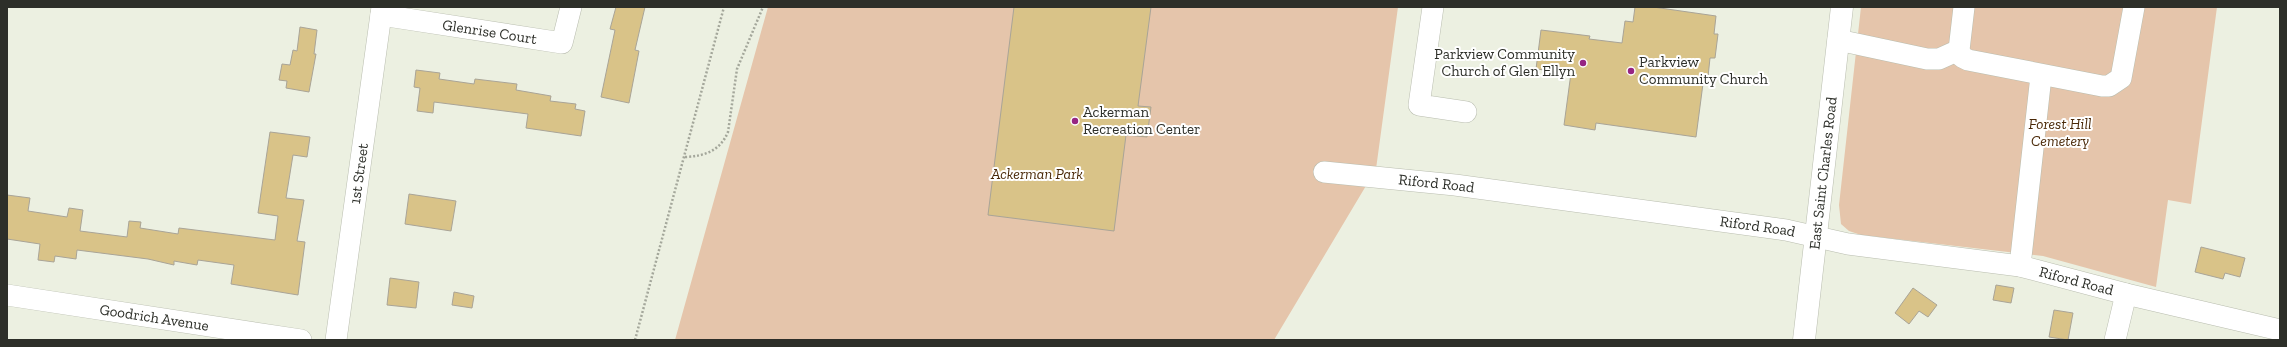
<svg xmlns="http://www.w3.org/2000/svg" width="2287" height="347" viewBox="0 0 2287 347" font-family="'Zilla Slab',serif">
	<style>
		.green { fill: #e5c5ab }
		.building { fill: #d9c388; stroke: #a9a497 }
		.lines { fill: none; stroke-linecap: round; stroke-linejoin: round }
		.minor-casing { stroke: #b9bdaf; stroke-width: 22 }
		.major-casing { stroke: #b9bdaf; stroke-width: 23 }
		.path { stroke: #a4a79b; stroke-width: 2.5; stroke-dasharray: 2 2; stroke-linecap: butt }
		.minor { stroke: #fff; stroke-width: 21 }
		.major { stroke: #fff; stroke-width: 22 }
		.poi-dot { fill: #962483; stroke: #fff; stroke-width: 1.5 }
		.labels { text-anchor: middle; stroke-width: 4; stroke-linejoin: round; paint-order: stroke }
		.street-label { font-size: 15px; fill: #2d2f29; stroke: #fff }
		.poi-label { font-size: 15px; fill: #2d2f29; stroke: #fff; text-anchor: start }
		.park-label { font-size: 15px; font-style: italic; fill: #492807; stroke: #fff }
	</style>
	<rect width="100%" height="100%" fill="#ecf0e1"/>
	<path class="green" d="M768 7H1398L1376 169 1274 340H675Z
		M1861 7H2217L2191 204 2168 200 2156 287 2043 256 1861 235 1849 231 1841 224 1839 205Z"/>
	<path class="building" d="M616 7H645L635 50 639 51 629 103 601 97 615 30 610 29Z
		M1014 7H1151L1138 106 1151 107 1147 137 1126 135 1114 231 988 215Z
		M1635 7H1653L1716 16 1714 34H1718L1715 58H1710L1708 77 1704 76 1696 137 1596 123 1595 130 1564 125 1571 73 1536 69 1541 30 1590 36 1589 39 1622 43 1625 21 1633 22Z
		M300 27 317 30 314 54H316L309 92 286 88 287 81 279 80 282 64 290 65 293 50 297 51Z
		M416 70 440 73 439 79 474 84 475 79 517 84 516 90 551 96 550 101 576 104 575 109 585 111 581 136 526 128 528 114 434 102 433 113 417 111 420 88 414 87Z
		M270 132 310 137 307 157 293 155 286 198 304 200 297 241 305 242 298 295 231 284 234 265 198 260 197 265 174 261V265L148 259 77 250 76 259 55 256 54 262 38 260 40 244 7 239V195L30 198 28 211 67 217 69 208 83 210 80 231 127 237 129 221 141 222 140 228 178 234 179 228 275 240 278 216 258 213Z
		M409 194 456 201 451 231 405 224Z
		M2201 247 2245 258 2240 277 2225 273 2223 279 2195 272Z
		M390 278 419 282 416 308 387 305Z
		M1996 285 2014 288 2011 303 1993 300Z
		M1913 288 1937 305 1928 317 1919 311 1909 324 1895 313Z
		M454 292 474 296 472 308 452 305Z
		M2054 310 2073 313 2068 340 2049 337Z"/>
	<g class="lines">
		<g class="minor-casing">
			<g id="minor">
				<path d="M1433 7 1419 105 1466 112"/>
				<path d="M1964 7 1959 50 1962 57 1968 60 2102 86H2109L2121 78 2134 7"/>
				<path id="s1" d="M381 15 562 43 571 7"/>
				<path d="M1838 40 1927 59H1939L1959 50"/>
				<path id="s2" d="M1324 172 1455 185 1786 230 1848 244 2020 266 2126 294 2280 330"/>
				<path d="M2020 266 2041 76"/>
				<path id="s3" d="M7 295 301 340"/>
				<path id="s4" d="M336 340 382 7"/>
				<path d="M2115 340 2126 294"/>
			</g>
		</g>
		<g class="major-casing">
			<g id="major">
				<path id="s5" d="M1804 340 1842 7"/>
			</g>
		</g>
		<path class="path" d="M685 157C705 156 720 151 728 132L737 69 763 7
			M635 340 724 7"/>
		<use href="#minor" class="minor"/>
		<use href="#major" class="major"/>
	</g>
	<g class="poi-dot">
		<circle cx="1583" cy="63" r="4"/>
		<circle cx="1631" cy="71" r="4"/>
		<circle cx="1075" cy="121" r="4"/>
	</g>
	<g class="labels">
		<g class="street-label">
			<text dy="5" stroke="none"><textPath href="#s1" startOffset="110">Glenrise Court</textPath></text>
			<text dy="5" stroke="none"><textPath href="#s4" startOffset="168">1st Street</textPath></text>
			<text dy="5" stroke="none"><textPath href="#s5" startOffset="168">East Saint Charles Road</textPath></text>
			<text dy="5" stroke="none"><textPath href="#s2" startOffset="113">Riford Road</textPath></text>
			<text dy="5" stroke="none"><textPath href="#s2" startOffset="437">Riford Road</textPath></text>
			<text dy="5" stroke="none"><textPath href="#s2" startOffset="761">Riford Road</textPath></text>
			<text dy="5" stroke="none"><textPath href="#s3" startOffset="149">Goodrich Avenue</textPath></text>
		</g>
		<g class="poi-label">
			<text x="1575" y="59" text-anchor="end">Parkview Community<tspan x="1575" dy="17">Church of Glen Ellyn</tspan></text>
			<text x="1639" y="67">Parkview<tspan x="1639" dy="17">Community Church</tspan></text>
			<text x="1083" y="117">Ackerman<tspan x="1083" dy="17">Recreation Center</tspan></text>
		</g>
		<g class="park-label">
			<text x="2060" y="129">Forest Hill<tspan x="2060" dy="17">Cemetery</tspan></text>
			<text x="1037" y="179">Ackerman Park</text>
		</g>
	</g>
	<rect width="2287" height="347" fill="none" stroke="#2d2f29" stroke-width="16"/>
</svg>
